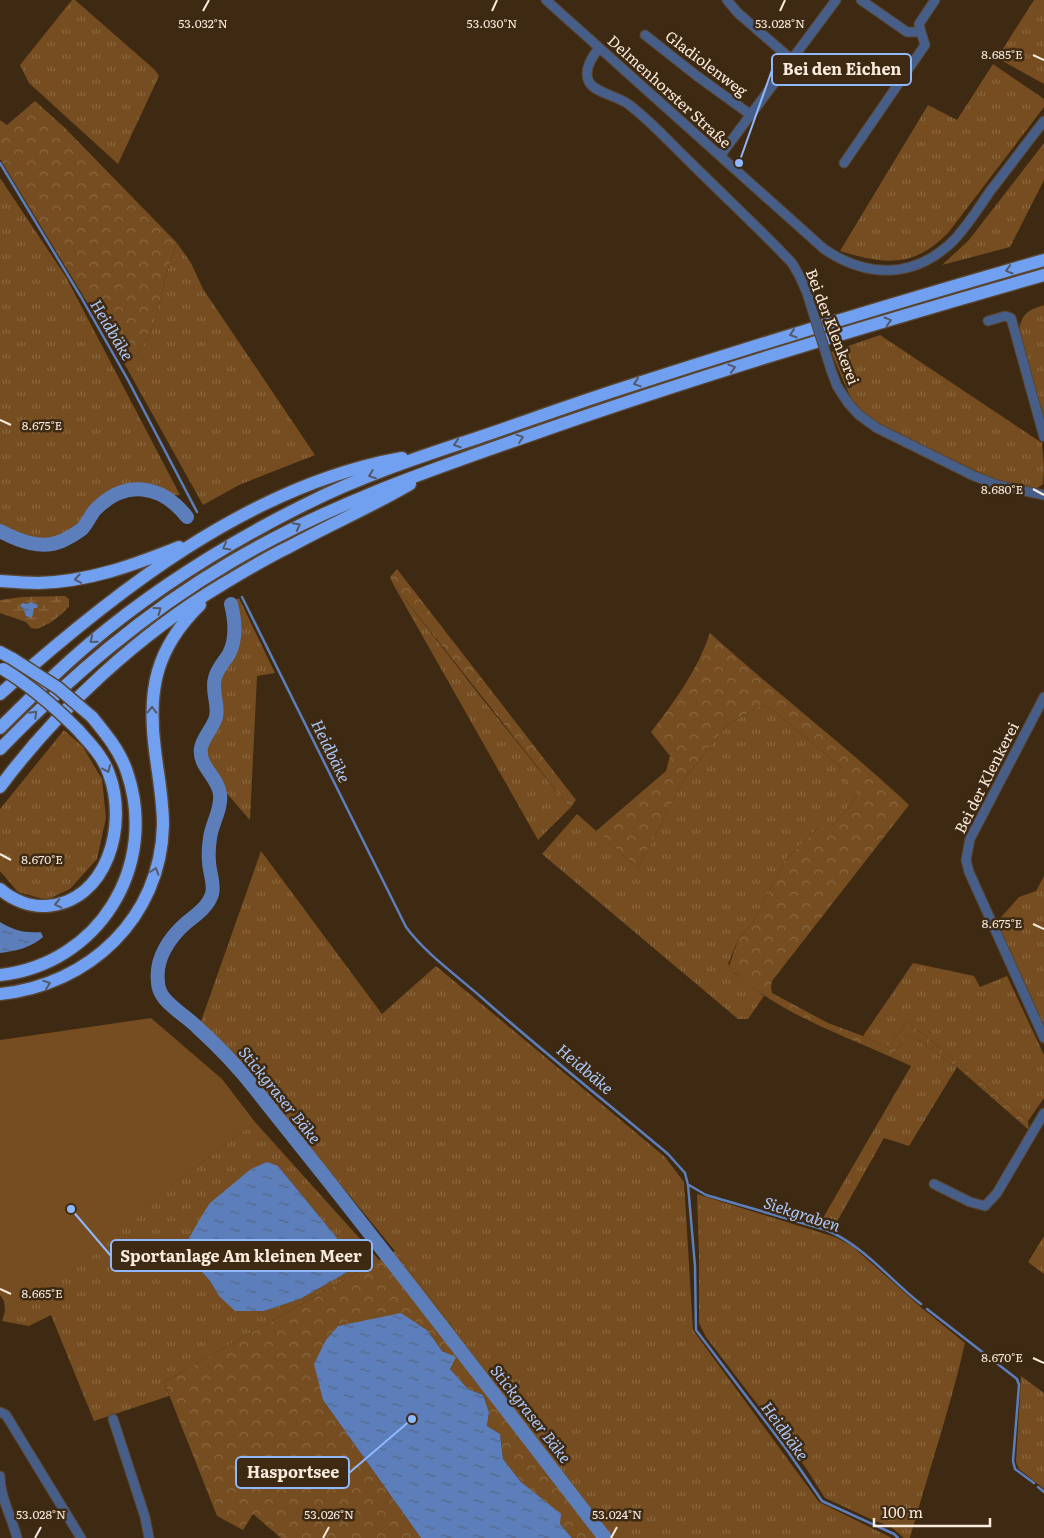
<svg xmlns="http://www.w3.org/2000/svg" width="1044" height="1538" viewBox="0 0 1044 1538" font-family="Literata,serif">
	<style>
		.grass { fill: url(#grass-tufts); fill-rule: evenodd }
		.forest { fill: url(#forest-crowns) }
		.wetland { fill: url(#wetland-marsh) }
		.pitch { fill: #754d20 }
		.water { fill: url(#water-ripples) }
		.lines { fill: none; stroke-linecap: round; stroke-linejoin: round }
		.stream { stroke: #5c7eba; stroke-width: 2.5 }
		.river { stroke: #5c7eba; stroke-width: 14 }
		.minor-casing { stroke: #58442f; stroke-width: 11 }
		.highway-casing { stroke: #58442f; stroke-width: 15 }
		.minor { stroke: #475f88; stroke-width: 9 }
		.highway { stroke: #72a0f0; stroke-width: 12 }
		.minor-bridge-casing { stroke: #58442f; stroke-width: 11; stroke-linecap: butt }
		.highway-bridge-casing { stroke: #58442f; stroke-width: 15; stroke-linecap: butt }
		.minor-bridge { stroke: #475f88; stroke-width: 9 }
		.highway-bridge { stroke: #72a0f0; stroke-width: 12 }
		.oneway { stroke: #53596b }
		.ticks { fill: none; stroke: #f9ebdd; stroke-width: 2 }
		.labels { text-anchor: middle; stroke-width: 5; stroke-linejoin: round; paint-order: stroke }
		.street-label { font-size: 15px; fill: #f9ebdd; stroke: #3e2913 }
		.water-label { font-size: 16px; font-style: italic; fill: #aac8fa; stroke: #3e2913 }
		.ticks-label { font-size: 12px; text-anchor: middle; fill: #f9ebdd; stroke: #3e2913; stroke-width: 5; stroke-linejoin: round; paint-order: stroke }
		.leader { fill: none; stroke: #90b8fd; stroke-width: 2 }
		.callout-dot { fill: #90b8fd; stroke: #3e2913; stroke-width: 2 }
		.callout { fill: #3e2913; stroke: #90b8fd; stroke-width: 2 }
		.callout-label { font-size: 16px; text-anchor: middle; font-weight: bold; fill: #f9ebdd }
	</style>
	<defs>
		<pattern id="grass-tufts" width="24" height="20" patternUnits="userSpaceOnUse" patternTransform="scale(1.25)"><rect width="24" height="20" fill="#754d20"/><path d="M3 7l-1-3M5 7V3M7 7l1-3M15 17l-1-3M17 17v-4M19 17l1-3" fill="none" stroke="#896740"/></pattern>
		<pattern id="forest-crowns" width="20" height="18" patternUnits="userSpaceOnUse" patternTransform="scale(1.25)"><rect width="20" height="18" fill="#754d20"/><path d="M2 6a3 3 0 1 1 6 0M12 15a3 3 0 1 1 6 0" fill="none" stroke="#896740"/></pattern>
		<pattern id="wetland-marsh" width="20" height="14" patternUnits="userSpaceOnUse" patternTransform="scale(1.25)"><rect width="20" height="14" fill="#754d20"/><path d="M1 5h8M5 5V1M11 12h8M15 12V8" fill="none" stroke="#896740"/></pattern>
		<pattern id="water-ripples" width="26" height="14" patternUnits="userSpaceOnUse" patternTransform="scale(1.25)"><rect width="26" height="14" fill="#5c7eba"/><path d="M2 4q2-2 4 0t4 0M15 11q2-2 4 0t4 0" fill="none" stroke="#55688a"/></pattern>
	</defs>
	<rect width="100%" height="100%" fill="#3e2913"/>
	<path class="grass" d="M72 0H75L155 70 159 76 118 164 29 83 20 65Z
		M1034 0H1044V84L997 58Z
		M993 64 1044 99V107L948 233C912 269 884 264 840 251L928 105 957 120Z
		M1044 143V180L1010 247 942 265 969 240Z
		M0 178 66 277 180 495C158 498 141 476 117 487 103 495 94 512 82 523 60 544 25 541 0 528Z
		M177 243 191 263 203 289 315 455 239 485 203 505 124 363C153 352 160 296 168 269 170 260 174 252 177 243Z
		M1044 305V422H1043L1019 329C1023 312 1029 310 1044 305Z
		M880 335 1042 443 1044 467 1043 484 1036 489 1004 484 885 428 867 416 852 401 831 352Z
		M393 584 484 701 570 808 538 840Z
		M239 598 275 673 257 676 250 820C237 805 208 774 205 754 203 742 213 733 217 722 222 708 216 695 219 681 220 670 228 662 234 654 242 640 239 615 234 601Z
		M762 705 773 710 842 768 840 772 859 793 839 819 830 828H818L785 860 754 921 738 940 728 964 734 973 764 996 748 1019H738L542 854 577 814 638 868 685 778 727 725Z
		M64 730 83 747 102 779 106 818 97 859 70 889 47 900 18 892 0 871V809Z
		M261 851 382 1014 436 966 665 1157 684 1182 693 1330 819 1502 892 1538H611L395 1251 239 1061 199 1027Z
		M1044 876V1028L996 923 1019 897 1036 891Z
		M913 963 974 976 980 987 1007 976 1044 1055V1098L1028 1121 907 1021 887 1048 863 1036Z
		M908 1034 957 1067 909 1146 884 1138 834 1227 820 1223 911 1066 891 1057Z
		M255 1122 379 1260 164 1382 169 1396 94 1421 51 1315 29 1326 2 1321 5 1311 8 1310ZM278 1166 355 1260 353 1269 300 1299 264 1311 219 1296 210 1281 187 1255 185 1245 195 1229Z
		M697 1194 835 1237 852 1246 923 1309 965 1343C950 1409 928 1473 910 1538H904L890 1526 875 1521 825 1498 806 1468 706 1337 699 1323V1257Z
		M1044 1236V1274L1028 1262Z
		M1021 1376 1044 1393V1489L1019 1469 1016 1462Z"/>
	<path class="forest" d="M35 101 64 127 177 243C174 252 170 260 168 269 160 296 153 352 124 363L0 159V120L7 125Z
		M397 569 576 800 570 808 393 584 390 577Z
		M710 633C775 692 845 745 909 805L772 981 771 986 772 993 828 1023 863 1036 887 1048 907 1021 1028 1121 1029 1130 957 1067 908 1034 891 1057C844 1036 794 1018 752 987 743 980 735 975 729 966L738 940 754 921 785 860 818 828H830L839 819 859 793 841 780 840 771 842 768 773 710 762 705 727 725 685 778 638 868 596 831 666 771 670 756 651 732C675 701 697 671 710 633Z
		M395 1251 484 1369 597 1538H572L560 1524V1514L521 1482 503 1459 500 1434 487 1426 489 1412 483 1395 468 1389 450 1369 455 1357 442 1351 428 1331 360 1322 338 1326 323 1400 421 1538H281L253 1514 243 1530 217 1516 164 1382Z"/>
	<path class="wetland" d="M65 596 69 599V606L63 613 50 623 37 629 31 628 26 622 0 613V600L22 597Z"/>
	<path class="pitch" d="M151 1018 222 1079 255 1122 8 1311H5L4 1301 0 1295V1040Z"/>
	<path class="water" d="M31 602 38 605 37 608H34L32 618 26 616 24 610 20 606 22 603 27 604Z
		M0 922C15 931 24 933 41 932L43 937C31 948 15 951 0 953Z
		M267 1162 278 1166 355 1260 353 1269 300 1299 264 1311H235L219 1296 210 1281 187 1255 185 1245 204 1212 210 1203 251 1169Z
		M401 1313 428 1331 442 1351 456 1357 450 1369 468 1389 483 1395 489 1412 487 1426 500 1434 503 1459 521 1482 561 1514 560 1524 572 1538H421L323 1400 314 1364 326 1340 338 1326Z"/>
	<g class="lines">
		<path class="stream" d="M0 163 81 297 128 380 197 512
			M242 597 406 927C426 954 456 975 481 997 542 1051 606 1102 668 1154L685 1173 688 1185 695 1266 696 1330 787 1450 822 1501 894 1534 898 1538
			M689 1185 706 1195 826 1230C863 1245 889 1279 921 1304
			M927 1309 1017 1379 1019 1385 1013 1461 1015 1469 1034 1483
			M1038 1487 1044 1492"/>
		<path class="river" d="M0 531C19 541 41 550 62 541 68 538 77 533 82 529 87 524 90 516 95 510 125 479 161 484 187 517
			M231 604C235 620 237 638 229 654 224 662 217 669 215 678 211 691 219 704 216 717 213 728 203 737 201 748 198 766 218 777 220 794 222 809 212 823 210 838 209 845 208 853 209 861 209 872 215 883 212 894 208 907 196 915 186 923 169 938 155 959 158 982 158 988 161 994 164 998 173 1009 188 1018 198 1028 219 1047 239 1068 256 1090 284 1126 313 1161 341 1197 430 1310 517 1424 605 1538"/>
		<g class="minor-casing">
			<path id="minor" d="M546 0 824 249C867 278 913 279 952 242 967 227 979 207 991 190 1009 167 1026 144 1044 121
				M727 0 738 13 792 60
				M861 0 907 32H921L919 24 935 0
				M645 35 697 76 751 115
				M599 48C592 57 583 70 589 82 595 93 618 96 628 104 650 120 669 142 689 161 723 195 759 228 792 263L800 277 807 293
				M720 156 836 0
				M844 163 925 45 921 32
				M988 321 1005 316 1011 318 1044 437
				M831 370 837 386 848 403 859 415 877 428 974 476 997 485 1044 495
				M1044 697 970 839 966 860 969 872 1044 1038
				M934 1184 970 1202 985 1206 997 1193 1044 1113
				M0 1412 6 1415 81 1538
				M113 1419 145 1517 149 1538
				M0 1476C0 1498 12 1517 17 1538"/>
		</g>
		<g class="highway-casing">
			<path id="highway" d="M0 581C13 582 26 583 38 583 88 582 134 565 179 547
				M0 652 13 659
				M0 694C113 593 249 485 402 458
				M0 728C29 699 58 670 89 644 154 589 228 543 304 505 359 477 419 457 477 438 527 421 576 403 626 387 765 342 904 300 1044 260
				M0 749C70 677 144 613 231 562 331 503 433 469 542 431 707 373 875 323 1044 275
				M0 787C58 709 139 634 223 584 245 571 266 558 289 547 329 525 371 507 410 484
				M0 889C12 900 30 907 46 906 108 902 128 824 109 774 103 756 90 744 78 730
				M0 975C99 964 159 866 127 772 120 751 106 734 92 717
				M0 994C89 985 161 918 163 825 163 800 158 775 155 750 147 690 156 648 200 605"/>
		</g>
		<use href="#minor" class="minor"/>
		<use href="#highway" class="highway"/>
		<g class="minor-bridge-casing">
			<path id="minor-bridge" d="M807 293 831 370"/>
		</g>
		<g class="highway-bridge-casing">
			<path id="highway-bridge" d="M13 659 58 688 92 717
				M3 669C31 686 55 707 78 730"/>
		</g>
		<use href="#minor-bridge" class="minor-bridge"/>
		<use href="#highway-bridge" class="highway-bridge"/>
	</g>
	<defs><path id="oneway-chevron" d="M-2-3.5L2.5 0L-2 3.5" fill="none" stroke-width="1.6" stroke-linecap="round" stroke-linejoin="round" transform="scale(1.25)"/></defs>
	<g class="oneway">
		<use href="#oneway-chevron" transform="translate(1009 270) rotate(164)"/>
		<use href="#oneway-chevron" transform="translate(888 321) rotate(-16)"/>
		<use href="#oneway-chevron" transform="translate(793 334) rotate(162)"/>
		<use href="#oneway-chevron" transform="translate(732 368) rotate(-17)"/>
		<use href="#oneway-chevron" transform="translate(637 383) rotate(162)"/>
		<use href="#oneway-chevron" transform="translate(520 438) rotate(-19)"/>
		<use href="#oneway-chevron" transform="translate(457 444) rotate(162)"/>
		<use href="#oneway-chevron" transform="translate(372 475) rotate(159)"/>
		<use href="#oneway-chevron" transform="translate(297 526) rotate(-27)"/>
		<use href="#oneway-chevron" transform="translate(226 547) rotate(150)"/>
		<use href="#oneway-chevron" transform="translate(78 579) rotate(170)"/>
		<use href="#oneway-chevron" transform="translate(158 610) rotate(-36)"/>
		<use href="#oneway-chevron" transform="translate(93 640) rotate(141)"/>
		<use href="#oneway-chevron" transform="translate(152 710) rotate(-89)"/>
		<use href="#oneway-chevron" transform="translate(34 714) rotate(-45)"/>
		<use href="#oneway-chevron" transform="translate(107 769) rotate(67)"/>
		<use href="#oneway-chevron" transform="translate(155 871) rotate(-72)"/>
		<use href="#oneway-chevron" transform="translate(58 904) rotate(167)"/>
		<use href="#oneway-chevron" transform="translate(47 984) rotate(-19)"/>
	</g>
	<path class="ticks" d="M203 11 209 0M492 11 497 0M780 11 785 0M1033 55 1044 60M0 420 11 425M1033 489 1044 495M0 854 11 860M1033 924 1044 929M0 1289 11 1294M1033 1358 1044 1363M35 1538 41 1527M323 1538 329 1527M611 1538 617 1527"/>
	<g class="labels">
		<g class="street-label">
			<text transform="translate(706 64) rotate(37)" y="5">Gladiolenweg</text>
			<text transform="translate(669 92) rotate(42)" y="5">Delmenhorster Straße</text>
			<text transform="translate(832 327) rotate(69)" y="5">Bei der Klenkerei</text>
			<text transform="translate(987 778) rotate(-63)" y="5">Bei der Klenkerei</text>
		</g>
		<g class="water-label">
			<text transform="translate(112 330) rotate(59)" y="6">Heidbäke</text>
			<text transform="translate(331 751) rotate(64)" y="6">Heidbäke</text>
			<text transform="translate(585 1069) rotate(40)" y="6">Heidbäke</text>
			<text transform="translate(280 1095) rotate(51)" y="6">Stickgraser Bäke</text>
			<text transform="translate(802 1214) rotate(18)" y="6">Siekgraben</text>
			<text transform="translate(531 1414) rotate(52)" y="6">Stickgraser Bäke</text>
			<text transform="translate(785 1431) rotate(54)" y="6">Heidbäke</text>
		</g>
	</g>
	<g class="ticks-label">
		<text x="203" y="28">53.032°N</text>
		<text x="492" y="28">53.030°N</text>
		<text x="780" y="28">53.028°N</text>
		<text x="1002" y="59">8.685°E</text>
		<text x="42" y="430">8.675°E</text>
		<text x="1002" y="494">8.680°E</text>
		<text x="42" y="864">8.670°E</text>
		<text x="1002" y="928">8.675°E</text>
		<text x="42" y="1298">8.665°E</text>
		<text x="1002" y="1362">8.670°E</text>
		<text x="41" y="1519">53.028°N</text>
		<text x="329" y="1519">53.026°N</text>
		<text x="617" y="1519">53.024°N</text>
	</g>
	<path class="leader" d="M739 163L772 70M71 1209L111 1256M412 1419L349 1473"/>
	<g class="callout-dot">
		<circle cx="739" cy="163" r="5"/>
		<circle cx="71" cy="1209" r="5"/>
		<circle cx="412" cy="1419" r="5"/>
	</g>
	<g class="callout">
		<rect x="772" y="54" width="139" height="31" rx="5"/>
		<rect x="111" y="1240" width="261" height="31" rx="5"/>
		<rect x="236" y="1457" width="113" height="31" rx="5"/>
	</g>
	<g class="callout-label">
		<text x="842" y="75">Bei den Eichen</text>
		<text x="241" y="1262">Sportanlage Am kleinen Meer</text>
		<text x="293" y="1478">Hasportsee</text>
	</g>
	<path d="M874 1518v8h116v-8" fill="none" stroke="#f9ebdd" stroke-width="2.5"/>
	<text x="882" y="1518" font-size="15" fill="#f9ebdd" stroke="#3e2913" stroke-width="4" paint-order="stroke">100 m</text>
</svg>
